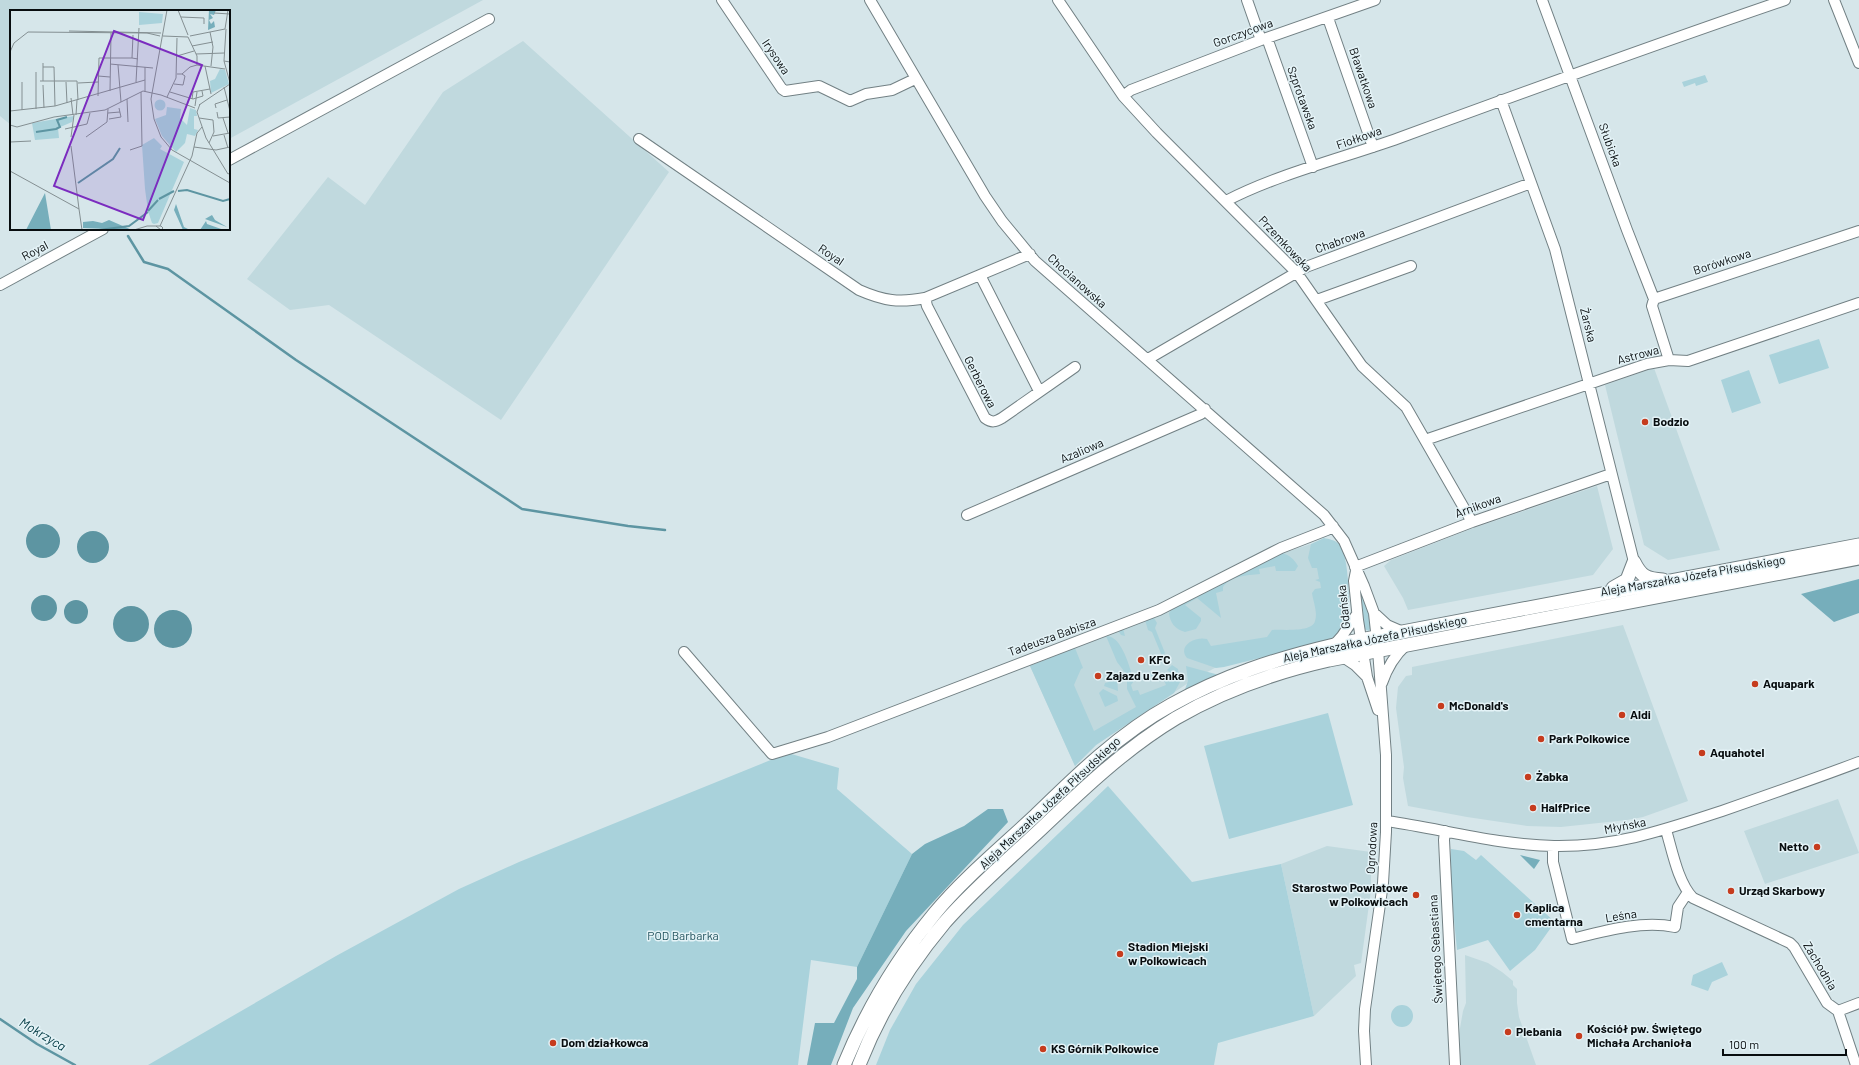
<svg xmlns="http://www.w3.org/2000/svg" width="1859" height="1065" viewBox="0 0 1859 1065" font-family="Barlow,sans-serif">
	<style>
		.built { fill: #c0d9de }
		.green { fill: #a9d2db }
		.forest { fill: #76aebb }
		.water { fill: #5d95a2 }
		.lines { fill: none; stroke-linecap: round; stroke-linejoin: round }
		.stream { stroke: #5d95a2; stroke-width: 2.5 }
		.minor-casing { stroke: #728084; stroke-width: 12 }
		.major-casing { stroke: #728084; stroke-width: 15 }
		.minor { stroke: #fff; stroke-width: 10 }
		.major { stroke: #fff; stroke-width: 13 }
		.poi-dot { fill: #c63c1e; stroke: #e4f3f7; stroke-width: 1.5 }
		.labels { text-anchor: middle; stroke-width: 3; stroke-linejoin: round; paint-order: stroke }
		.street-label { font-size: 12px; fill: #080d0f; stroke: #e4f3f7 }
		.poi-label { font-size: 12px; font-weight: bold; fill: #080d0f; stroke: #e4f3f7; text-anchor: start }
		.park-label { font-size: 12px; fill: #21525d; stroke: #e4f3f7 }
		.water-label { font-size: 13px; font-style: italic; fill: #0a404a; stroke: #e4f3f7 }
		.inset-river { fill: none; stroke: #5d95a2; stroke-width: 2 }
		.inset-road { fill: none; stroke: #848f92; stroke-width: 1 }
		.view { fill: #7b2cbf; fill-opacity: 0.15; stroke: #7b2cbf; stroke-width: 2 }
		.inset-edge { fill: none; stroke: #080d0f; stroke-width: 2 }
	</style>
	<rect width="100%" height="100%" fill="#d6e6ea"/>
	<path class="built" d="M0 0H483L229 139V11H11V125L0 116Z
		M523 41 669 172 501 420 329 305 290 310 247 279 328 177 365 205 443 92Z
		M1654 368 1682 445 1720 550 1668 560 1644 545 1605 385Z
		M1597 486 1613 549 1593 575 1408 610 1403 598 1384 566 1391 560 1471 529Z
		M1311 544H1321L1331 635 1228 661 1194 679 1096 745 1075 766 1030 666 1075 648 1114 631 1172 609 1280 554Z
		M1623 625 1688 801 1643 817 1627 820 1561 827 1527 826 1467 817 1408 806 1403 778 1404 767 1396 708 1398 687 1406 676 1412 675V667Z
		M1838 799 1859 853 1765 884 1744 831Z
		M1327 846 1371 852V890L1361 963 1354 965 1356 976 1314 1016 1281 864Z
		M1465 955 1488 963 1502 972 1513 981V985L1517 989V1003L1519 1017 1536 1065H1460L1459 1034 1463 1011 1466 1003Z"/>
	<path class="green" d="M1705 75 1708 82 1696 86 1695 83 1684 87 1682 82Z
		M1819 339 1829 368 1779 384 1769 355Z
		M1749 370 1761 403 1732 413 1721 380Z
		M1324 538C1329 539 1335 540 1339 544 1349 555 1349 599 1349 614 1346 626 1338 635 1327 641L1224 667 1216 668 1187 658C1177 646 1195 636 1207 639L1211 646 1267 637 1272 630C1282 629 1312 633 1315 621 1318 613 1313 601 1312 593L1315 589 1321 588 1320 582 1315 580 1319 579 1317 568H1312L1308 558 1311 544Z
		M1283 553C1290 556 1294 559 1298 566L1295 571H1276L1275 566 1259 569 1260 574C1247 575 1231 576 1223 587V591L1216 593 1221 618 1197 598 1185 605 1201 618V621L1196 629 1185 632C1175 629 1170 623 1169 613L1172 609Z
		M1361 595H1363C1367 605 1375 621 1369 631L1366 630 1364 627Z
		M1149 617 1154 618 1157 623 1155 628 1165 653 1162 656 1152 632 1148 630 1145 620 1123 628 1125 636 1121 635 1119 632 1121 628Z
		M1106 636C1122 635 1130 669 1134 681L1131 685 1133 691 1138 690 1140 695 1166 685 1164 680 1169 681 1172 674 1167 670 1172 665 1178 669 1180 682 1174 693 1096 745 1075 766 1030 666 1075 648 1083 668 1081 669 1074 685 1094 731 1136 707 1127 689V675L1117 662Z
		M1186 666 1219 675 1184 692 1188 681Z
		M1156 671 1155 675 1142 680 1137 678 1139 675 1140 677Z
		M1117 676 1118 691 1104 686 1105 683 1109 682 1108 679Z
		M1103 689 1117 696 1118 701 1105 707 1099 693Z
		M1328 713 1353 805 1229 839 1204 746Z
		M788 753 839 768 837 789 912 854 857 967 811 960 798 1065H148L336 956 459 889 519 862Z
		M1108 786 1192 882 1281 864 1314 1016 1218 1043 1214 1065H876L890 1030 916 984 963 925Z
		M1451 849 1464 851 1476 860 1481 855 1555 922 1535 950 1510 971 1488 940 1457 950 1450 879Z
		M1722 962 1728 975 1712 982 1708 991 1691 985 1693 975Z
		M1391 1016a11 11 0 1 1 22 0a11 11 0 1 1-22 0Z"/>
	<path class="forest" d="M1859 579V613L1834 622 1801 594Z
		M988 809H1003L1008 822 906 931 853 1008 831 1065H807L815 1023H834L857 979V967L912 854 925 844 964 826Z
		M1520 855 1540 860 1534 869Z"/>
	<path class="water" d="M26 541a17 17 0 1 1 34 0a17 17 0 1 1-34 0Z
		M77 547a16 16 0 1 1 32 0a16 16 0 1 1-32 0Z
		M31 608a13 13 0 1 1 26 0a13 13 0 1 1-26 0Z
		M64 612a12 12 0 1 1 24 0a12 12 0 1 1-24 0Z
		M113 624a18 18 0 1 1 36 0a18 18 0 1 1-36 0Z
		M154 629a19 19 0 1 1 38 0a19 19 0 1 1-38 0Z"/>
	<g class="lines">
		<path class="stream" d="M128 236 144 262 168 269 296 360 522 509 628 526 665 530
			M0 1019 37 1044 75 1065"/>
		<g class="minor-casing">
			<path id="minor" d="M722 0 782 89 785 91 819 86 850 101 866 94 892 90 915 79
				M870 0 985 196 1002 221 1035 261 1324 515 1344 541 1364 586 1374 613 1378 650 1386 755V832L1383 883 1365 1009 1364 1031 1366 1065
				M1058 0 1123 96 1157 133 1297 273 1362 366 1406 407 1472 522
				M1247 0 1261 40
				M1542 0 1627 230 1654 299
				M1834 0 1859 63
				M1328 18 1373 147
				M1267 38 1313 167
				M1123 96 1131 90 1261 40 1375 0
				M1501 100 1555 249 1634 562
				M639 139 859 290C884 301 899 303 925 298L1030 254
				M229 160 489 19
				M1226 201C1278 174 1343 158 1399 138 1527 91 1656 44 1785 0
				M980 275 1039 391
				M0 285 103 229
				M925 298 927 306 985 418C992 423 995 422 1002 418L1075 367
				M1317 300 1411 266
				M1148 359 1306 267 1531 183
				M1669 360 1652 306 1654 299 1859 231
				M1425 440 1647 364 1669 360 1688 361 1859 303
				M967 515 1201 414 1205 409
				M1355 567 1472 522 1611 474
				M1356 571 1354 581 1358 620 1367 677 1378 710
				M1374 613 1387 625 1403 632
				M1334 645 1342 636 1357 614
				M684 652 772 754 828 737 1159 610 1281 548 1327 530 1333 526
				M1343 657 1355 665 1367 677
				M1382 683C1387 668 1394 656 1406 645
				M1387 821C1442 829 1498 845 1554 846 1616 847 1664 830 1722 811 1768 795 1814 779 1859 762
				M1666 830C1672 850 1678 883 1693 898L1790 943 1794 947 1827 1003 1838 1011 1856 1065
				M1445 831 1444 840 1455 1065
				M1553 846V862L1572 939C1604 931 1642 920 1675 927L1678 907 1688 892
				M1838 1011 1859 1003"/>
		</g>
		<g class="major-casing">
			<path id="major" d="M1634 562C1641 576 1646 579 1663 580
				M1613 588 1627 580 1634 562
				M844 1065C867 1009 897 959 935 913 963 879 1003 846 1036 815 1077 775 1120 733 1171 705 1223 676 1275 659 1334 645L1859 545
				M859 1065C879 1013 909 965 945 922 975 888 1009 859 1042 828 1084 788 1126 748 1176 718 1224 690 1276 672 1329 660L1859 558"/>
		</g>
		<use href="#minor" class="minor"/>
		<use href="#major" class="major"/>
	</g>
	<g class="poi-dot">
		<circle cx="1645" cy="422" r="4"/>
		<circle cx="1141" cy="660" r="4"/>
		<circle cx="1098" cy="676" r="4"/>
		<circle cx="1755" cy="684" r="4"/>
		<circle cx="1441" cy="706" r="4"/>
		<circle cx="1622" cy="715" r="4"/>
		<circle cx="1541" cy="739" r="4"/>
		<circle cx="1702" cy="753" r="4"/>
		<circle cx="1528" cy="777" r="4"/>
		<circle cx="1533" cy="808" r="4"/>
		<circle cx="1817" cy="847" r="4"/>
		<circle cx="1731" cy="891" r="4"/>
		<circle cx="1416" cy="895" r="4"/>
		<circle cx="1517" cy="915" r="4"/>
		<circle cx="1120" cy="954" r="4"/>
		<circle cx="1508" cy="1032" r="4"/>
		<circle cx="1579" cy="1036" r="4"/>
		<circle cx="553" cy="1043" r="4"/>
		<circle cx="1043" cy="1049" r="4"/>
	</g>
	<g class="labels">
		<g class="street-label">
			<text transform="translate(1243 33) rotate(-20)" y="4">Gorczycowa</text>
			<text transform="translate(776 57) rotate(56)" y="4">Irysowa</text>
			<text transform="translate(1363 78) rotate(71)" y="4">Bławatkowa</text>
			<text transform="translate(1302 98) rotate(70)" y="4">Szprotawska</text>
			<text transform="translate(1359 138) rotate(-19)" y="4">Fiołkowa</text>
			<text transform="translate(1610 145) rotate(70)" y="4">Słubicka</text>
			<text transform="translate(1340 241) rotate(-20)" y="4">Chabrowa</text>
			<text transform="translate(1285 244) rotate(47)" y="4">Przemkowska</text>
			<text transform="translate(35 251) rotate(-28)" y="4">Royal</text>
			<text transform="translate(831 255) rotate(34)" y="4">Royal</text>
			<text transform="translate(1722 262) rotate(-18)" y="4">Borówkowa</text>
			<text transform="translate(1077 281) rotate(42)" y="4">Chocianowska</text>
			<text transform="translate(1588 325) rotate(76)" y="4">Żarska</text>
			<text transform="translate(1638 355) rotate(-15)" y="4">Astrowa</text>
			<text transform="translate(980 382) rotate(63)" y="4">Gerberowa</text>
			<text transform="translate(1082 451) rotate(-23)" y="4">Azaliowa</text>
			<text transform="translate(1478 506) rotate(-20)" y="4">Arnikowa</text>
			<text transform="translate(1693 576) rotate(-10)" y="4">Aleja Marszałka Józefa Piłsudskiego</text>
			<text transform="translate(1344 607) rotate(-96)" y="4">Gdańska</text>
			<text transform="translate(1052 637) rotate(-20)" y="4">Tadeusza Babisza</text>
			<text transform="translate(1375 639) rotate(-12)" y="4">Aleja Marszałka Józefa Piłsudskiego</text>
			<text transform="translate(1050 803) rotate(-43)" y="4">Aleja Marszałka Józefa Piłsudskiego</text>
			<text transform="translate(1625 826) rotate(-11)" y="4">Młyńska</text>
			<text transform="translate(1372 848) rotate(-87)" y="4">Ogrodowa</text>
			<text transform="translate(1621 916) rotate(-9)" y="4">Leśna</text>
			<text transform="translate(1436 949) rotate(-93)" y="4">Świętego Sebastiana</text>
			<text transform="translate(1820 966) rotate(59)" y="4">Zachodnia</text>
		</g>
		<g class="poi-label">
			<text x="1653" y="426">Bodzio</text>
			<text x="1149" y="664">KFC</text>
			<text x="1106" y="680">Zajazd u Zenka</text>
			<text x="1763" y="688">Aquapark</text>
			<text x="1449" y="710">McDonald's</text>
			<text x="1630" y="719">Aldi</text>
			<text x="1549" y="743">Park Polkowice</text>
			<text x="1710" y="757">Aquahotel</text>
			<text x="1536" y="781">Żabka</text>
			<text x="1541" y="812">HalfPrice</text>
			<text x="1809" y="851" text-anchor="end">Netto</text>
			<text x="1408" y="892" text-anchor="end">Starostwo Powiatowe<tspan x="1408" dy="14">w Polkowicach</tspan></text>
			<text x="1739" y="895">Urząd Skarbowy</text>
			<text x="1525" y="912">Kaplica<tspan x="1525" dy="14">cmentarna</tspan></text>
			<text x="1128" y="951">Stadion Miejski<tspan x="1128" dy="14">w Polkowicach</tspan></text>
			<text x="1587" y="1033">Kościół pw. Świętego<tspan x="1587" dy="14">Michała Archanioła</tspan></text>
			<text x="1516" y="1036">Plebania</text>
			<text x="561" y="1047">Dom działkowca</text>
			<text x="1051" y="1053">KS Górnik Polkowice</text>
		</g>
		<g class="park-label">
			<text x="683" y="940">POD Barbarka</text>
		</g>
		<g class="water-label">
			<text transform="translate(43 1034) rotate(31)" y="5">Mokrzyca</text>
		</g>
	</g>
	<g transform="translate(10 10)">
		<rect width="220" height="220" fill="#d6e6ea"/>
		<path d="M129 2 153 4 152 13 129 15ZM210 59 215 60 219 74 201 83 200 71 205 69ZM144.5 95a5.5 5.5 0 1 1 11 0a5.5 5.5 0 1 1-11 0ZM157 97 171 99 170 108 177 115 180 98 186 100 187 106H184V119L188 120 185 126 177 124 175 133 166 142 152 126 145 109 156 105ZM64 106 62 112 48 118 49 128 25 130 22 113ZM144 128 152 136 150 139 174 152 148 213 144 214 142 213 138 201 135 179 132 135Z" fill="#a9d2db"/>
		<path d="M199 0H206L204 5 200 4 203 8 199 10 201 14 204 11 205 17 198 20ZM35 183 41 220H16L18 216ZM166 194 174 217 180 220H173L164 200ZM202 205 205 210 217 217 195 209ZM99 210 122 220 73 218V212L83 211 92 213ZM196 211 197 214 214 220H190Z" fill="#76aebb"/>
		<path class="inset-river" d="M26 122 46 119 50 117 47 110 57 107M68 173 103 149 110 138M168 181 177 180 213 191 220 189M149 189 164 181M138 201 148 190M89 220 119 216 138 202"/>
		<path class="inset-road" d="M157 0 141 89 144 109 151 127 162 140 220 173M168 0 178 25M204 3 220 4M171 7 194 8V14M215 19 218 0M216 19 214 51 220 73M59 21 151 23M200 22 203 37 201 56M123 25 122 48 128 49M153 26 178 27M180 26 215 19M178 27 187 46V55M182 36 203 32M0 42 4 33 18 22 137 23 150 26M186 44 214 43M167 46 184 41M214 51 220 52V46M100 54 143 58M108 55 111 92M195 56 201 84M33 57H44L45 96M167 64H172L180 57 187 55 215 59M88 66 100 67M30 71H67L68 90M33 71V53M56 72 57 93M126 72 129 18M68 73 88 72M164 74 173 75 175 66 172 64M33 75 34 98M214 77 220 101M100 81 101 23M135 82V57M160 82 183 89 193 86 192 81M88 86 89 48H122M157 87 166 68 167 28M61 88 63 105M117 89 118 112M182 89 183 82 200 79M190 94 187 102 196 128 218 164 220 163M189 95 220 74M185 96 187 82M206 98 205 94 217 90M26 99V62M12 100V72M0 101 45 96 135 70M207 102 208 108 220 107M98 103 110 102M66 105 67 90M189 108 203 110 204 122 199 133M213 108 218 123M99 109 111 107 109 98M0 115 7 117 44 107 95 100 133 81 151 85 185 98M55 119 77 114 80 103M214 125 218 138M203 126 220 123M61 127 64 105M76 127 97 112 98 99M0 132 21 131M61 136 69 199M184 137 206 140 220 137M120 140 132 136 131 82M0 161 69 199 72 220M150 216 182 146 187 123 192 117M124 220 137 216H151L153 218 151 220 146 216"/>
		<path class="view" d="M104 21 192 55 133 210 44 176Z"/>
		<rect width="220" height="220" class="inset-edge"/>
	</g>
	<path d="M1723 1049v6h123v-6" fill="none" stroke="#080d0f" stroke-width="2"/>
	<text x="1729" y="1049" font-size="12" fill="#080d0f" stroke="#e4f3f7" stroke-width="3" paint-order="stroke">100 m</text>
</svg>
